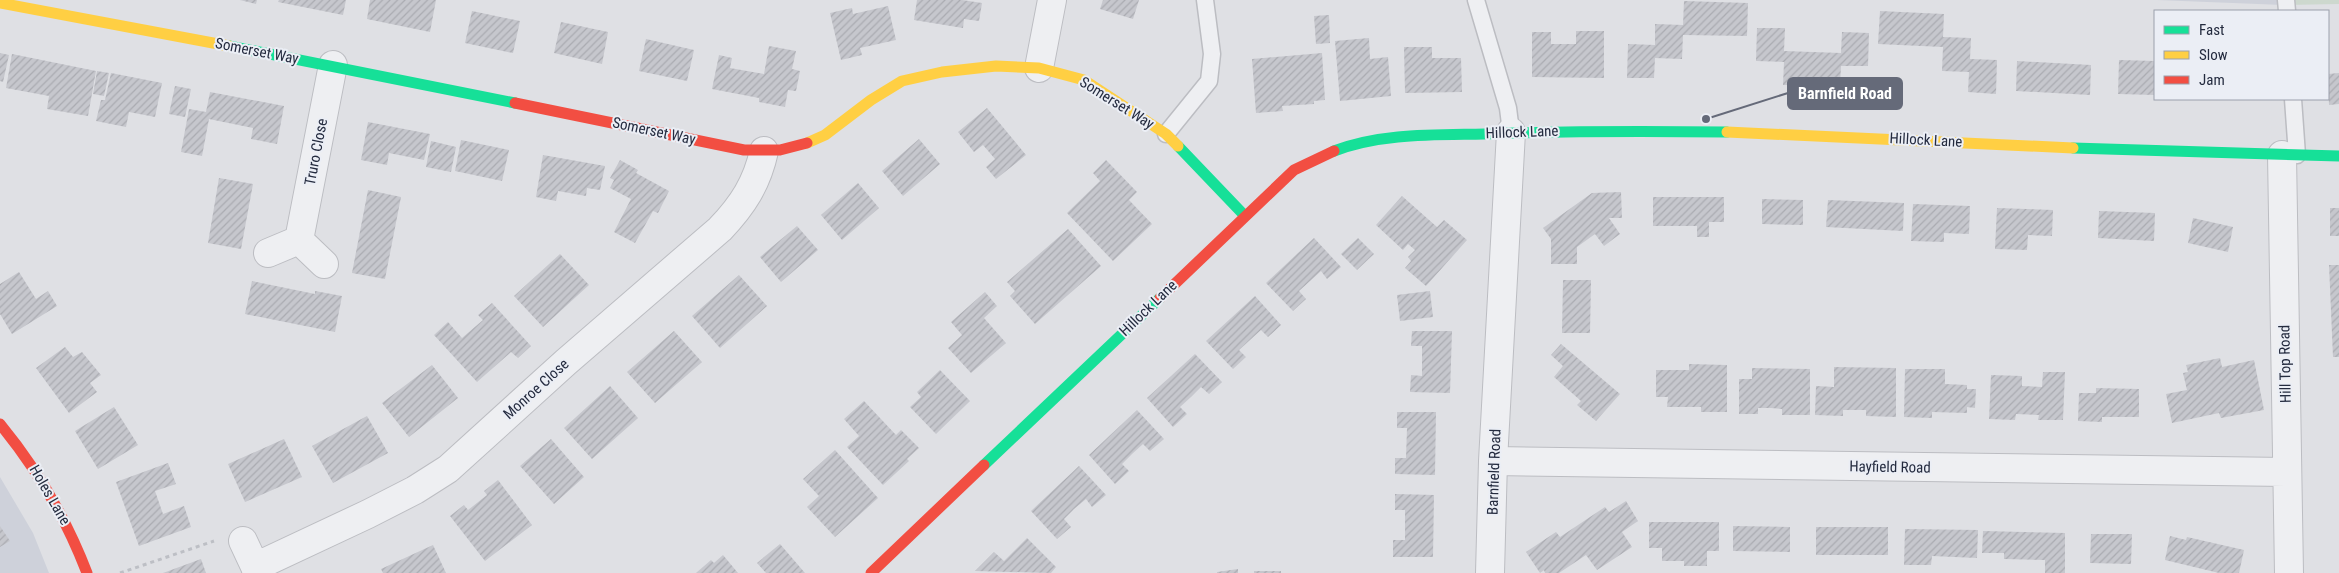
<svg xmlns="http://www.w3.org/2000/svg" width="2339" height="573" viewBox="0 0 2339 573" font-family="'Roboto Condensed',sans-serif">
	<style>
		.built { fill: #ced1da }
		.green { fill: #cdd8ce }
		.building { fill: url(#building-hatch) }
		.lines { fill: none; stroke-linecap: round; stroke-linejoin: round }
		.lane-casing { stroke: #bcbdc2; stroke-width: 19 }
		.street-casing { stroke: #bcbdc2; stroke-width: 30 }
		.path { stroke: #bdbfc5; stroke-width: 3; stroke-dasharray: 4 4; stroke-linecap: butt }
		.lane { stroke: #eeeff2; stroke-width: 16 }
		.street { stroke: #eeeff2; stroke-width: 28 }
		.fast { stroke: #16e098; stroke-width: 11 }
		.slow { stroke: #ffcf43; stroke-width: 11 }
		.jam { stroke: #f24e42; stroke-width: 11 }
		.labels { text-anchor: middle; stroke-width: 4; stroke-linejoin: round; paint-order: stroke }
		.street-label { font-size: 15px; fill: #242b3f; stroke: #ebeef5 }
		.leader { fill: none; stroke: #656a79; stroke-width: 2 }
		.callout-dot { fill: #656a79; stroke: #ebeef5; stroke-width: 2 }
		.callout { fill: #656a79; stroke: #656a79; stroke-width: 2 }
		.callout-label { font-size: 16px; text-anchor: middle; font-weight: bold; fill: #fff }
	</style>
	<defs>
		<pattern id="building-hatch" width="6" height="6" patternUnits="userSpaceOnUse" patternTransform="scale(1.25)"><rect width="6" height="6" fill="#c6c7cd"/><path d="M-1 1l2-2M0 6l6-6M5 7l2-2" fill="none" stroke="#aaabb1"/></pattern>
	</defs>
	<rect width="100%" height="100%" fill="#dfe0e4"/>
	<path class="built" d="M2157 0H2283V5Z
		M0 477 33 533 49 573H0Z"/>
	<path class="green" d="M2283 0H2339V4L2283 5Z"/>
	<path class="building" d="M240 0H257L256 4Z
		M279 0H346L343 15 278 2Z
		M370 0H436L430 32 367 19Z
		M917 0H962L982 3 979 21 964 19 963 28 914 20Z
		M1103 0H1139L1133 19 1100 9Z
		M1684 1 1748 3 1747 36 1683 35 1682 59 1655 58 1654 78H1627L1628 44 1655 45V24L1683 25Z
		M888 6 896 40 860 48 862 55 841 60 830 13 852 8 853 14Z
		M472 11 520 21 513 53 465 43Z
		M1880 11 1944 14 1943 37 1971 38 1970 59 1997 60 1996 94 1968 92 1969 72 1942 71 1943 47 1878 44Z
		M1329 15 1330 43 1316 44 1314 16Z
		M561 22 608 32 602 64 554 53Z
		M1757 28H1785L1784 51 1841 53 1842 32 1869 33 1868 66H1841L1840 86 1783 85 1784 62 1756 61Z
		M1576 31H1604V78L1532 77V32H1551V44H1576Z
		M1369 38 1370 59 1388 57 1391 96 1340 101 1335 41Z
		M646 39 694 50 687 81 639 71Z
		M769 46 796 51 792 69 800 71 796 91 788 90 785 107 759 102V98L712 89 719 55 732 58 730 68 764 74Z
		M1404 47H1432V58H1461L1462 92 1405 93Z
		M0 53 9 55 3 82 0 81Z
		M1322 53 1325 100 1314 101V104L1282 106 1283 111 1256 113 1252 59Z
		M12 54 96 71 88 116 47 109 49 96 6 88Z
		M2119 60 2155 61V95L2118 94Z
		M2017 61 2091 65 2090 95 2016 91Z
		M97 71 109 73 104 96 93 94Z
		M111 73 162 83 155 117 129 112 126 127 96 121 101 100H105Z
		M2339 73V104L2329 105 2328 74Z
		M175 86 191 89 185 117 169 114Z
		M210 92 284 106 277 144 251 139 253 128 209 119 202 156 181 152 189 109 206 112Z
		M987 108 1026 155 996 179 986 167 995 159 983 145 974 152 958 132Z
		M368 122 430 134 424 160 389 153 387 165 361 160Z
		M919 139 940 164 903 196 882 171Z
		M461 140 509 150 502 181 455 171Z
		M431 141 456 147 451 172 426 167Z
		M543 155 605 166 600 190 587 188 586 196 558 191 556 201 536 197Z
		M620 160 638 170 636 173 669 191 658 213 653 211 635 243 614 232 631 199 610 188 614 180 610 178Z
		M1106 160 1137 192 1129 200 1152 224 1113 261 1067 213 1100 181 1093 173Z
		M219 178 253 184 241 249 208 243Z
		M858 183 879 208 842 240 821 215Z
		M368 190 401 197 385 279 352 273Z
		M1621 192 1622 218H1609L1620 234 1604 246 1595 234 1577 247V264H1551V239L1543 228 1592 193Z
		M1402 196 1437 227 1444 220 1467 240 1426 286 1405 268 1411 261 1408 257 1415 250 1408 244 1403 250 1376 225Z
		M1653 197H1724V222H1709V237H1697V226H1653Z
		M1762 199 1803 200V225L1762 224Z
		M1828 200 1904 203 1903 231 1826 227Z
		M1913 204 1970 206 1969 234 1944 233V242L1911 241Z
		M1997 208 2053 210 2052 236 2028 235 2027 250 1995 249Z
		M2330 208H2339V236H2330Z
		M2099 211 2155 213 2154 241 2098 238Z
		M2193 218 2233 227 2228 252 2188 243Z
		M797 226 818 250 781 282 760 257Z
		M1068 229 1101 266 1035 324 1010 296 1015 291 1007 282Z
		M1314 238 1341 267 1327 279 1321 271 1299 291 1306 299 1293 311 1266 283Z
		M1358 238 1374 254 1357 270 1341 254Z
		M560 254 589 285 543 327 514 296Z
		M2329 265H2339V357H2333Z
		M19 272 36 299 48 291 57 306 12 334 0 314V284Z
		M739 275 767 306 720 348 692 316Z
		M1563 280H1591L1590 333H1562Z
		M252 281 315 294V291L342 296 335 332 245 314Z
		M1430 291 1433 317 1400 321 1397 295Z
		M985 292 997 306 984 318 1006 343 971 373 948 348 962 335 951 322Z
		M1255 296 1281 325 1268 337 1261 330 1239 350 1246 357 1233 369 1206 341Z
		M492 303 531 346 518 358 511 352 477 382 434 335 448 322 462 338 483 320 478 315Z
		M674 331 702 362 655 403 627 372Z
		M1412 331H1452L1450 393 1410 392 1411 375 1422 376V346H1411Z
		M1561 344 1620 394 1596 421 1577 405 1581 401 1554 377 1563 366 1551 355Z
		M65 347 73 357 82 352 101 375 90 383 97 392 69 413 36 368Z
		M1195 354 1222 382 1209 394 1201 387 1191 397 1180 407 1187 414 1173 427 1147 398Z
		M2220 358 2222 367 2254 360 2264 410 2221 418 2219 413 2172 423 2166 394 2187 390 2183 373 2188 372 2186 365Z
		M1689 364 1727 365V412H1701V407H1667L1668 397H1656V370H1689Z
		M432 365 458 398 409 437 382 403Z
		M1834 367 1896 368V417L1866 416V410H1843V416L1815 415 1816 386 1834 387Z
		M1752 368 1810 369V415H1782V409L1771 408H1758V414H1739V379H1752Z
		M1905 369H1945V384L1967 385V389H1976L1975 408 1967 407V413L1932 412V418L1904 417Z
		M940 370 970 401 936 434 910 407 921 397 917 392Z
		M2043 372H2065L2063 420H2038L2039 415 2016 414 2015 420 1989 419 1991 375 2022 376V386L2042 387Z
		M610 386 638 418 592 459 564 428Z
		M2096 388 2139 389V417H2102V422L2078 421 2079 393H2096Z
		M864 401 896 435 901 430 919 448 907 459 909 461 883 485 847 447 859 436 844 419Z
		M114 407 138 445 98 469 75 431Z
		M1137 410 1164 439 1150 451 1143 444 1132 454 1122 464 1129 471 1115 484 1089 455Z
		M1397 412H1436L1435 475 1395 474V458H1406L1407 428H1397Z
		M367 416 388 453 333 483 312 446Z
		M284 439 302 477 245 502 228 464Z
		M551 439 584 477 554 504 520 466Z
		M835 450 878 498 835 537 807 507 819 496 803 479Z
		M168 463 176 484 155 491 163 514 184 506 191 527 139 546 116 482Z
		M1079 466 1106 495 1092 507 1086 499 1074 509 1064 519 1071 527 1057 539 1031 511Z
		M498 480 532 525 485 561 450 516 464 505 468 510 487 495 484 491Z
		M1395 494 1434 495 1433 557H1393V540H1405V510H1395Z
		M1626 501 1638 521 1622 532 1632 547 1597 570 1586 555 1559 573H1545L1544 570 1540 573 1526 552 1556 532 1560 537 1605 507 1609 512Z
		M1649 522H1719V551H1707V566H1684V561H1662V548H1649Z
		M0 526 10 541 0 547Z
		M1733 526 1790 527V552L1733 551Z
		M1816 527H1888V555H1816Z
		M1905 529 1978 530 1977 558 1932 556 1931 565H1904Z
		M1983 531 2065 533V573H2045V560L2004 559V553H1982Z
		M2091 534H2132L2131 564 2090 563Z
		M2170 536 2186 540 2187 537 2244 550 2239 573H2219L2165 560Z
		M1027 538 1056 567 1051 573 975 571 994 552 1004 561Z
		M780 544 805 573H766L757 563Z
		M433 545 446 573H383L381 569Z
		M723 555 738 573H696L711 560 714 563Z
		M201 559 206 573H163Z
		M1238 569V573H1217V572Z
		M1254 571H1281V573H1254Z"/>
	<g class="lines">
		<g class="lane-casing">
			<path id="lane" d="M1476 0 1508 108 1511 132
				M2286 0 2287 11
				M2293 99 2297 155
				M1166 134 1209 81 1212 54 1205 0"/>
		</g>
		<g class="street-casing">
			<path id="street" d="M1039 68 1052 0
				M2282 155 2289 573
				M299 240 333 65
				M268 253 299 240 324 264
				M1493 461 2286 472
				M243 541 258 573
				M255 567 368 514 415 490 448 469 566 362 720 229C743 205 757 183 764 151
				M1490 573 1493 461 1511 132"/>
		</g>
		<path class="path" d="M120 573 214 541"/>
		<use href="#lane" class="lane"/>
		<use href="#street" class="street"/>
		<path class="fast" d="M229 46 515 103
			M1178 146 1244 215
			M2073 148 2339 156
			M1334 151C1381 133 1434 135 1484 134 1565 131 1646 131 1727 132
			M984 465 1160 298"/>
		<path class="slow" d="M0 3 229 46
			M1727 132 2073 148
			M807 143 825 135 871 100 902 81 942 72 996 66 1039 68 1084 80 1166 134 1178 146"/>
		<path class="jam" d="M515 103 744 150H780L807 143
			M1160 298 1294 170 1334 151
			M0 424C37 469 66 518 87 573
			M871 573 984 465"/>
	</g>
	<g class="labels">
		<g class="street-label">
			<text transform="translate(257 51) rotate(11)" y="5">Somerset Way</text>
			<text transform="translate(1117 103) rotate(32)" y="5">Somerset Way</text>
			<text transform="translate(654 131) rotate(12)" y="5">Somerset Way</text>
			<text transform="translate(1522 132) rotate(-2)" y="5">Hillock Lane</text>
			<text transform="translate(1926 140) rotate(3)" y="5">Hillock Lane</text>
			<text transform="translate(316 152) rotate(-79)" y="5">Truro Close</text>
			<text transform="translate(1148 308) rotate(-44)" y="5">Hillock Lane</text>
			<text transform="translate(2285 364) rotate(-91)" y="5">Hill Top Road</text>
			<text transform="translate(536 389) rotate(-42)" y="5">Monroe Close</text>
			<text transform="translate(1890 467) rotate(1)" y="5">Hayfield Road</text>
			<text transform="translate(1494 472) rotate(-88)" y="5">Barnfield Road</text>
			<text transform="translate(50 495) rotate(60)" y="5">Holes Lane</text>
		</g>
	</g>
	<path class="leader" d="M1706 119L1788 93"/>
	<circle class="callout-dot" cx="1706" cy="119" r="5"/>
	<rect class="callout" x="1788" y="78" width="114" height="31" rx="5"/>
	<g class="callout-label">
		<text x="1845" y="99">Barnfield Road</text>
	</g>
	<rect x="2154" y="10" width="175" height="90" fill="#ebeef5" stroke="#9ba0ac"/>
	<rect x="2164" y="26" width="25" height="8" fill="#16e098" stroke="#9ba0ac"/>
	<text x="2199" y="35" font-size="15" fill="#242b3f">Fast</text>
	<rect x="2164" y="51" width="25" height="8" fill="#ffcf43" stroke="#9ba0ac"/>
	<text x="2199" y="60" font-size="15" fill="#242b3f">Slow</text>
	<rect x="2164" y="76" width="25" height="8" fill="#f24e42" stroke="#9ba0ac"/>
	<text x="2199" y="85" font-size="15" fill="#242b3f">Jam</text>
</svg>
